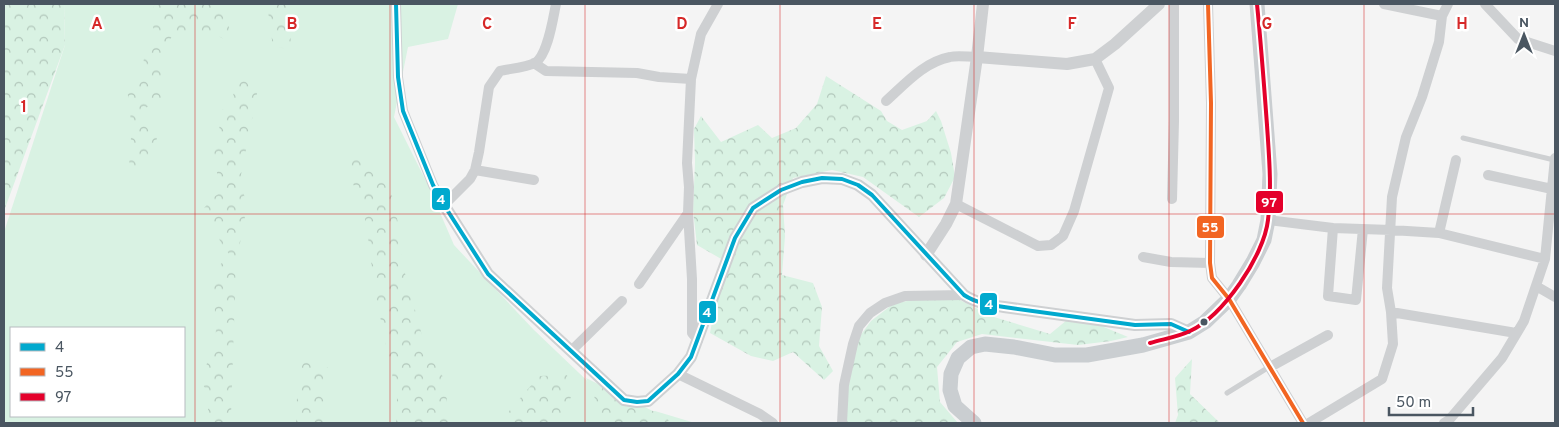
<svg xmlns="http://www.w3.org/2000/svg" width="1559" height="427" viewBox="0 0 1559 427" font-family="Overpass,sans-serif">
	<style>
		.grass { fill: #d9f2e3; fill-rule: evenodd }
		.forest { fill: url(#forest-crowns) }
		.lines { fill: none; stroke-linecap: round; stroke-linejoin: round }
		.service { stroke: #ced0d2; stroke-width: 5 }
		.minor { stroke: #ced0d2; stroke-width: 10 }
		.tertiary { stroke: #ced0d2; stroke-width: 12 }
		.primary { stroke: #caced1; stroke-width: 15 }
		.bus-1-casing { stroke: #fff; stroke-width: 8 }
		.bus-2-casing { stroke: #fff; stroke-width: 8 }
		.bus-3-casing { stroke: #fff; stroke-width: 8 }
		.bus-1 { stroke: #00a9ce; stroke-width: 4 }
		.bus-2 { stroke: #f26522; stroke-width: 4 }
		.bus-3 { stroke: #e4002b; stroke-width: 4 }
		.grid { fill: none; stroke: #d62828; stroke-width: 1; stroke-opacity: 0.55 }
		.bus-dot { fill: #4a5661; stroke: #fff; stroke-width: 2 }
		.grid-label { font-size: 16px; text-anchor: middle; font-weight: bold; fill: #d62828; stroke: #fff; stroke-width: 5; stroke-linejoin: round; paint-order: stroke }
		.line-badge { stroke: #fff; stroke-width: 2 }
		.badge-label { font-size: 14px; text-anchor: middle; font-weight: bold; fill: #fff }
	</style>
	<defs>
		<pattern id="forest-crowns" width="20" height="18" patternUnits="userSpaceOnUse" patternTransform="scale(1.25)"><rect width="20" height="18" fill="#d9f2e3"/><path d="M2 6a3 3 0 1 1 6 0M12 15a3 3 0 1 1 6 0" fill="none" stroke="#b2c7bb"/></pattern>
	</defs>
	<rect width="100%" height="100%" fill="#f4f4f4"/>
	<path class="grass" d="M64 4H458L448 39 408 47 394 117 428 185 454 245 534 330 622 414 655 411 695 423H4V232L65 45ZM11 328H184V416H11Z"/>
	<path class="forest" d="M4 4H64L65 45 4 211Z
		M155 4H224L233 46 219 36 193 29 174 34 163 49V100L143 109 145 124 157 137 155 151 147 171 129 165C132 139 132 116 127 90L141 79 144 58 155 32 149 17Z
		M267 4H289L291 49 273 47Z
		M253 76 257 94 240 180 247 206 236 264 231 415 227 423H205L211 397 201 382 216 335 213 270 231 256 223 247 204 208 215 196 220 193 213 145 221 136 217 115 232 100 237 80Z
		M826 76 881 111 887 121 902 130 927 121 936 111 941 121 951 153 955 177 944 198 919 217 863 177 832 170 793 178 783 205 785 236 782 275 813 283 822 307 819 346 833 371 824 380 793 352 773 361 751 356 710 333 723 260 697 245 693 211 695 162 694 129 701 116 721 142 758 125 772 138 796 128 817 104Z
		M352 151 370 160 395 201 403 266 426 350 445 380 449 423H396L397 398 375 292 366 222 354 186 346 167Z
		M921 298H956L994 317 1050 334 1067 320 1099 325 1128 337 1111 341 1078 345 982 334 957 342 937 367 940 402 958 423H844V412L857 340 871 321 893 304Z
		M304 354 328 368 322 415 323 423H296V405Z
		M1192 359 1190 394 1220 423H1175L1178 415 1175 378Z
		M567 375 571 397 559 423H499L539 376Z
		M586 378 667 418 670 423H609L603 417Z"/>
	<g class="lines">
		<path class="service" d="M1463 138 1554 160
			M1227 393 1269 367"/>
		<path class="minor" d="M396 4 398 77 403 111 433 185 444 205 470 179 475 170 479 152 489 87 500 71C509 69 527 67 535 63 548 55 553 18 556 4
			M1208 4 1211 103 1210 263 1212 278 1229 299 1303 423
			M1384 4 1442 16
			M1485 4 1518 39 1555 51
			M534 63 546 71 637 73 659 77 691 79
			M886 101C905 84 924 62 950 57 958 55 968 57 977 57
			M475 170 534 180
			M1488 175 1552 189
			M1172 199 1174 121V4
			M956 204 1038 246 1051 245 1063 236 1074 211 1109 88 1095 59
			M688 213 689 187 687 163 691 79 701 34 718 4
			M1268 220 1333 228 1391 230 1439 233 1545 259
			M1333 228 1328 296 1356 300 1363 229
			M1439 233 1456 160
			M1143 257 1171 262 1210 263
			M639 284 688 213 692 279V333L698 340
			M1536 286 1555 297
			M1391 312 1516 333
			M571 351 622 301
			M1270 367 1328 335
			M678 374 760 414 773 423
			M842 423 844 385 853 344 859 326 870 313 885 303 905 296 964 295
			M1309 423 1382 379 1393 344 1391 312 1387 288 1392 197 1406 137 1422 97 1439 42 1442 16 1448 4
			M1444 423 1449 420 1502 358 1524 321 1545 259 1555 158"/>
		<path class="tertiary" d="M977 57 1067 64 1095 59 1115 44 1159 4
			M444 205 488 274 624 400 637 402 648 401 678 374 691 357 735 238 753 208 781 190 802 182 822 178 842 179 858 185 872 195 964 295C976 303 990 305 1004 307L1135 325 1171 324 1189 332
			M926 255 946 224 956 204 977 57 983 4"/>
		<path class="primary" d="M974 423 955 406 950 390 951 374 958 358 971 347 985 344 1014 347 1055 355H1087L1143 345 1189 332 1205 322 1229 299 1239 285 1253 262 1264 240 1268 220 1270 174 1257 4"/>
		<g class="bus-1-casing">
			<path id="bus-1" d="M396 4 398 77 403 111 433 185 444 205 488 274 624 400 637 402 648 401 678 374 691 357 735 238 753 208 781 190 802 182 822 178 842 179 858 185 872 195 964 295C976 303 990 305 1004 307L1135 325 1171 324 1189 332"/>
		</g>
		<g class="bus-2-casing">
			<path id="bus-2" d="M1208 4 1211 103 1210 263 1212 278 1229 299 1303 423"/>
		</g>
		<g class="bus-3-casing">
			<path id="bus-3" d="M1150 343C1163 339 1178 337 1190 331 1223 316 1264 256 1268 220 1272 188 1269 156 1267 125 1264 84 1261 44 1257 4"/>
		</g>
		<use href="#bus-1" class="bus-1"/>
		<use href="#bus-2" class="bus-2"/>
		<use href="#bus-3" class="bus-3"/>
	</g>
	<path class="grid" d="M195 4V423M390 4V423M585 4V423M780 4V423M974 4V423M1169 4V423M1364 4V423M4 214H1555"/>
	<circle class="bus-dot" cx="1204" cy="322" r="4.5"/>
	<g class="grid-label">
		<text x="97" y="29">A</text>
		<text x="292" y="29">B</text>
		<text x="487" y="29">C</text>
		<text x="682" y="29">D</text>
		<text x="877" y="29">E</text>
		<text x="1072" y="29">F</text>
		<text x="1267" y="29">G</text>
		<text x="1462" y="29">H</text>
		<text x="24" y="112">1</text>
	</g>
	<g class="line-badge">
		<rect x="431" y="187" width="20" height="24" rx="5" fill="#00a9ce"/>
		<rect x="1255" y="190" width="29" height="24" rx="5" fill="#e4002b"/>
		<rect x="1196" y="215" width="29" height="24" rx="5" fill="#f26522"/>
		<rect x="979" y="292" width="19" height="24" rx="5" fill="#00a9ce"/>
		<rect x="698" y="300" width="19" height="24" rx="5" fill="#00a9ce"/>
	</g>
	<g class="badge-label">
		<text x="441" y="204">4</text>
		<text x="1269" y="207">97</text>
		<text x="1210" y="232">55</text>
		<text x="989" y="309">4</text>
		<text x="707" y="317">4</text>
	</g>
	<rect width="1559" height="427" fill="none" stroke="#4a5661" stroke-width="10"/>
	<rect x="10" y="327" width="175" height="90" fill="#ffffff" stroke="#b7bbc0"/>
	<rect x="20" y="343" width="25" height="8" fill="#00a9ce" stroke="#b7bbc0"/>
	<text x="55" y="352" font-size="15" fill="#4a5661">4</text>
	<rect x="20" y="368" width="25" height="8" fill="#f26522" stroke="#b7bbc0"/>
	<text x="55" y="377" font-size="15" fill="#4a5661">55</text>
	<rect x="20" y="393" width="25" height="8" fill="#e4002b" stroke="#b7bbc0"/>
	<text x="55" y="402" font-size="15" fill="#4a5661">97</text>
	<g transform="translate(1524 35)" stroke="#ffffff" stroke-width="4" paint-order="stroke">
	<path d="M0-4L9 19L0 12L-9 19Z" fill="#4a5661"/>
	<text y="-8" font-size="14" font-weight="bold" text-anchor="middle" fill="#4a5661">N</text>
	</g>
	<path d="M1389 407v8h84v-8" fill="none" stroke="#4a5661" stroke-width="2.5"/>
	<text x="1396" y="407" font-size="15" fill="#4a5661" stroke="#ffffff" stroke-width="4" paint-order="stroke">50 m</text>
</svg>
